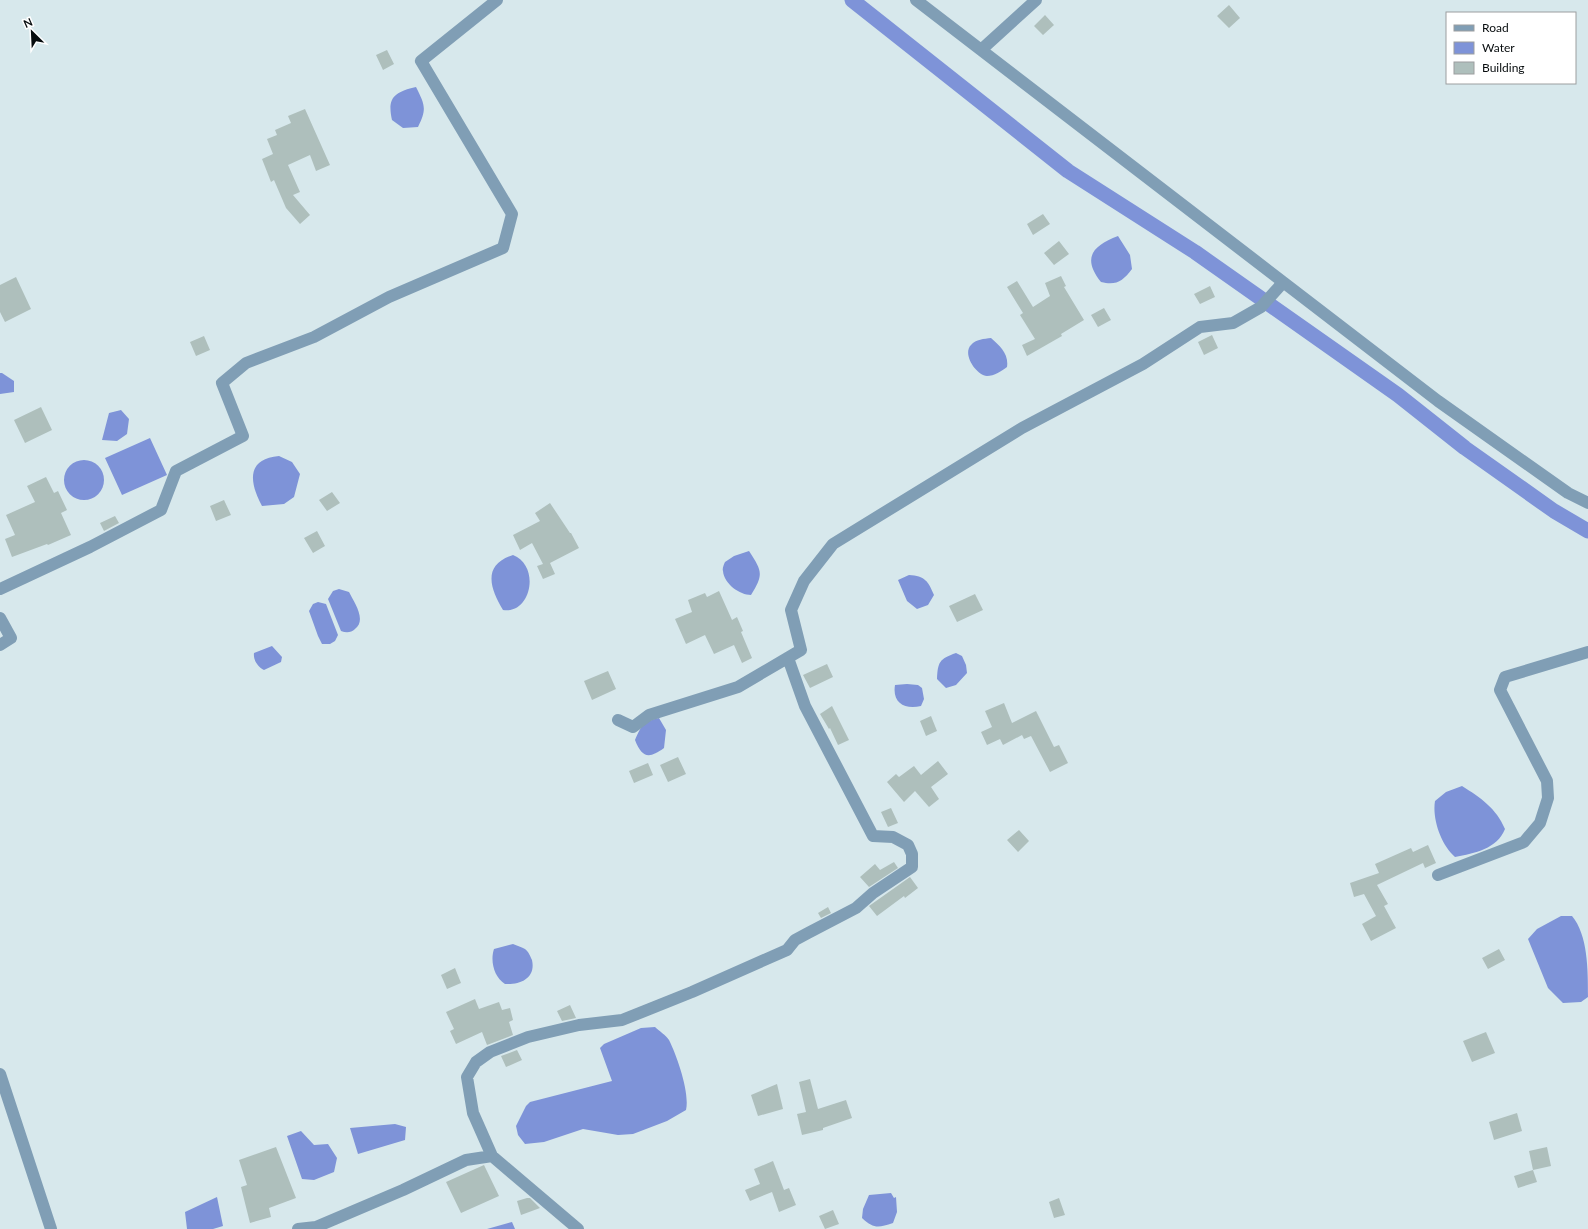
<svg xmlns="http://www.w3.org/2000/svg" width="1588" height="1229" viewBox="0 0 1588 1229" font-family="Lato,sans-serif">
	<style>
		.water { fill: #7e93d8 }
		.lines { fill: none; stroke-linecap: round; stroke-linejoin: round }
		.canal { stroke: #7e93d8; stroke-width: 15 }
		.building { fill: #aebfbc }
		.minor { stroke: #809eb5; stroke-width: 12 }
	</style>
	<rect width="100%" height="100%" fill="#d7e8ec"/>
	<path class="water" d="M416 87C425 105 427 109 418 127L403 128 392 120C387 98 394 92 416 87Z
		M1118 236 1130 255 1132 269C1123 281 1116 286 1101 282 1082 258 1092 246 1118 236Z
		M991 338C1000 346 1009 354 1007 367 1002 371 994 376 987 376 976 375 962 354 971 345 976 339 984 339 991 338Z
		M2 373 14 381V392L0 394V373Z
		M121 410 129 419 127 434 117 441 102 440 109 413Z
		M150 438 167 475 122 495 105 458Z
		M279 456 292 462 300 474 294 497 284 504 262 506C250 484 245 459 279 456Z
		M64 480a20 20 0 1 1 40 0a20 20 0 1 1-40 0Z
		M749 551C762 571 764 574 751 595 740 595 724 584 723 571 722 569 724 564 725 562L734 556Z
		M513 555C541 566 531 615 503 610 490 588 482 565 513 555Z
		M909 575C925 576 928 581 934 595L928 605 917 609 907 601 898 580Z
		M339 589 349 592C354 602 367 620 355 629 351 633 346 633 341 631L328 599 333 591Z
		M318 602 326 604 338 635 335 641 330 644H322L318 636 309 611 313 604Z
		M272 646 282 657 281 662 264 670C258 667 253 660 254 653Z
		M956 653 962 656 966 665 967 673 956 685 946 688 937 679C938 662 939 659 956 653Z
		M907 684 918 685 922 688 924 699 921 706C905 710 892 703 895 685Z
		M659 718 666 730 664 748C649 759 642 758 635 740 641 726 644 721 659 718Z
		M1462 786C1481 798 1496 808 1505 829 1497 849 1475 853 1455 857 1441 845 1432 819 1435 801L1446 792Z
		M1561 916H1572C1588 935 1588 970 1588 997L1581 1002 1563 1003 1548 988 1528 939 1537 929Z
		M513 944C517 946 522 947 525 949 529 952 530 956 532 960 536 978 521 985 505 984 494 977 490 961 494 949Z
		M655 1027C659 1031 666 1035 669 1040 677 1056 690 1093 686 1110L667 1121 633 1134 618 1135 583 1129 544 1142 525 1144 518 1135 516 1126 526 1106 530 1102 612 1081 600 1048 604 1044 641 1028Z
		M395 1124 406 1127 405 1140 358 1154 350 1128Z
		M301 1131 314 1145 328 1144 337 1158 334 1172 314 1180 302 1179 287 1136Z
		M891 1193 894 1198 896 1197 897 1212 893 1223C878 1228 874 1229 862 1218L863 1209 869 1195Z
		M217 1197 223 1226 213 1229H187L185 1212Z
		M512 1222 515 1229H487Z"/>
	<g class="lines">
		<path class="canal" d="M852 0 1068 171 1195 252 1398 395 1465 448 1554 511 1588 531"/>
	</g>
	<path class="building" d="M1229 5 1240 18 1229 28 1217 16Z
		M1045 15 1054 25 1043 35 1034 26Z
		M387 50 394 64 383 70 376 55Z
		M305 109 330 165 316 171 310 155 288 165 300 192 293 195 310 215 300 224 286 208 274 180 271 182 262 159 273 154 267 139 277 135 275 130 291 123 288 116Z
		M1043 214 1050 224 1033 235 1027 224Z
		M1059 241 1069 254 1054 265 1044 253Z
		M1061 276 1066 286 1064 287 1084 320 1061 334 1062 336 1027 356 1022 345 1035 339 1020 315 1023 313 1007 287 1017 281 1033 307 1050 296 1045 283Z
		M16 277 31 309 5 322 0 312V285Z
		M1210 286 1215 297 1200 304 1194 294Z
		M1104 308 1111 320 1098 327 1091 315Z
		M1212 335 1218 348 1204 355 1198 342Z
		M204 336 210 350 196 356 190 342Z
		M41 407 52 430 25 443 14 420Z
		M46 477 54 493 58 491 67 510 61 513 71 535 48 545 47 544 12 557 5 539 15 535 6 515 35 502 27 486Z
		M332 492 340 503 327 511 319 500Z
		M224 500 231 515 216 521 210 506Z
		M550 503 570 533H571L579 548 550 563 555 574 543 579 537 566 543 564 532 543 520 550 513 535 540 521 535 513Z
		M115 516 119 523 104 531 100 523Z
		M317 531 325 546 313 553 304 538Z
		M719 591 732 620 737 617 743 631 741 632 752 658 742 663 734 645 714 654 705 635 686 644 675 619 692 612 688 600 705 593 707 597Z
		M975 594 983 610 957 622 949 606Z
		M827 664 833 677 810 688 803 675Z
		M608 671 616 689 592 700 584 681Z
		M1004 703 1012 723 1036 711 1054 747 1059 745 1068 763 1050 772 1031 736 1024 739 1022 735 1003 745 1000 739 987 745 981 732 992 727 985 711Z
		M832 706 849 740 838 745 830 728 829 729 820 714Z
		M931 716 937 731 926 736 920 721Z
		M678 757 686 774 668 782 660 765Z
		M938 761 948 774 931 787 939 799 929 807 915 791 904 802 887 782 896 774 899 777 914 766 921 775Z
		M648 763 653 775 634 783 629 771Z
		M891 808 898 823 888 827 881 812Z
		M1019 830 1029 841 1018 852 1007 840Z
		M1428 845 1436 863 1425 868 1423 863 1377 885 1388 904 1384 906 1396 928 1371 941 1362 924 1376 916 1364 894 1354 897 1350 883 1379 873 1375 864 1411 848 1413 852Z
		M894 862 898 868 869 887 860 877 875 864 880 870Z
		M910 877 918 888 905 898 904 896 877 916 869 906Z
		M828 907 831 913 821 918 818 913Z
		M1499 949 1505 960 1488 969 1482 958Z
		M455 968 461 983 447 989 441 975Z
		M475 999 479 1009 499 1002 502 1010 510 1008 513 1020 509 1022 513 1035 487 1045 482 1032 456 1044 450 1031 454 1029 446 1012Z
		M570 1005 576 1018 562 1021 557 1011Z
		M1486 1032 1495 1053 1472 1062 1463 1041Z
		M517 1050 522 1060 506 1067 501 1056Z
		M810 1079 818 1109 846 1100 852 1118 823 1128V1130L802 1135 797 1114 806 1112 799 1082Z
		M777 1084 783 1109 758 1116 751 1095Z
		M1517 1113 1522 1131 1494 1140 1489 1122Z
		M276 1147 296 1198 269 1208 271 1217 250 1223 241 1187 247 1185 239 1160Z
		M1547 1147 1551 1166 1533 1170 1529 1151Z
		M773 1161 784 1190 789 1188 796 1205 779 1212 772 1192 750 1201 745 1190 760 1184 754 1169Z
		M484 1165 499 1196 461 1213 446 1182Z
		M1533 1170 1537 1182 1518 1188 1514 1176Z
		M527 1198H530L540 1208 521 1215 517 1201Z
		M1059 1198 1065 1215 1054 1218 1049 1202Z
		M833 1210 839 1224 825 1229 819 1216Z"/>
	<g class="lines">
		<path class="minor" d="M916 0 1438 401 1568 493 1588 503
			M981 50 1036 0
			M0 589 90 547 161 510 176 471 243 436 222 383 246 363 314 337 389 297 503 248 512 214 421 61 497 0
			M0 618 11 638 0 645
			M618 720 633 727 649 715 738 687 801 650 791 610 804 581 833 544 1022 428 1143 364 1200 327 1233 323 1261 307 1279 287 1282 281
			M1438 875 1524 842 1540 823 1548 798 1547 781 1500 690 1505 677 1588 652
			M0 1074 51 1229
			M492 1156 473 1113 467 1077 476 1062 490 1052 528 1037 579 1025 622 1020 692 992 787 950 795 940 808 933 856 908 873 893 912 867V854L908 845 893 837 873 836 805 706 788 658
			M298 1229 316 1227 403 1190 466 1160 492 1156 578 1229"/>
	</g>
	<rect x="1446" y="12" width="130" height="72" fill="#ffffff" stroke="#9c9e9f"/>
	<rect x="1454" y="25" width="20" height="6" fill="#809eb5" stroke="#9c9e9f"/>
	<text x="1482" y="32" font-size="12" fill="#070c0e">Road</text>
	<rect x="1454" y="42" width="20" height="12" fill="#7e93d8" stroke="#9c9e9f"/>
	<text x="1482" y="52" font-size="12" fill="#070c0e">Water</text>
	<rect x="1454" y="62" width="20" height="12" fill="#aebfbc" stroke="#9c9e9f"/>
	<text x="1482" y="72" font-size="12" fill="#070c0e">Building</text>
	<g transform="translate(32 32) rotate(336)" stroke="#ffffff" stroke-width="3" paint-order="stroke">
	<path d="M0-3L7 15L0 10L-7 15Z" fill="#070c0e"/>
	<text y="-6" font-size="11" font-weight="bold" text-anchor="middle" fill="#070c0e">N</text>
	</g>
</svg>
